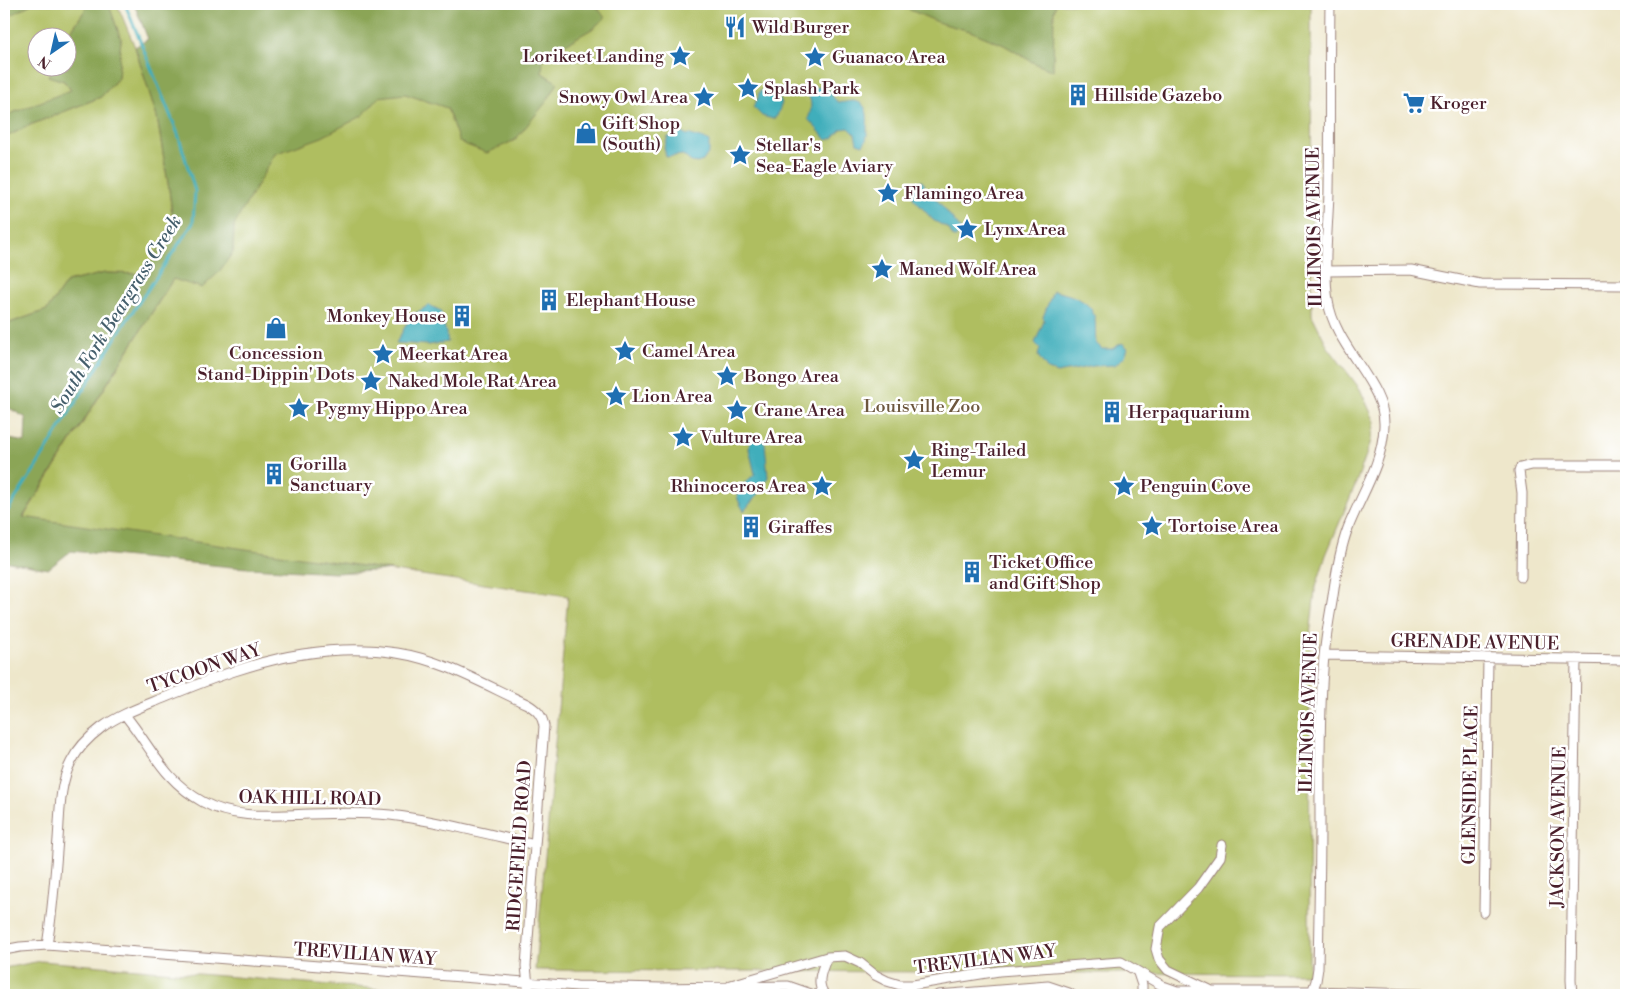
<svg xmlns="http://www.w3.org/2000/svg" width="1630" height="999" viewBox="0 0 1630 999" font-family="'Libre Bodoni',serif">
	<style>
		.green { fill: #afbe60; stroke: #7c6e46 }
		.forest { fill: #8ba556; stroke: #6a6240 }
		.water { fill: #3faebb; stroke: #446673 }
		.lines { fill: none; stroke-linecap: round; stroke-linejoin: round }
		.stream { stroke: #3faebb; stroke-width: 3 }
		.street-casing { stroke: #9c837b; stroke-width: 11 }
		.street { stroke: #fff; stroke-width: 9 }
		.labels { text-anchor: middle; stroke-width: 5; stroke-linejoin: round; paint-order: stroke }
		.poi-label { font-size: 18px; fill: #4a1f2b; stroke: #fff; text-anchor: start }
		.street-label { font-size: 18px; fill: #4a1f2b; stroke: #fff }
		.park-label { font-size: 18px; fill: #6d573e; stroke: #fff }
		.water-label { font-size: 19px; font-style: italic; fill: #455f6c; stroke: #fff }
	</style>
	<rect width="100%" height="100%" fill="#fff"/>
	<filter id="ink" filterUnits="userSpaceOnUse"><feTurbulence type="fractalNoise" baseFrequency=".02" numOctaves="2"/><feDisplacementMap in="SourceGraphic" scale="10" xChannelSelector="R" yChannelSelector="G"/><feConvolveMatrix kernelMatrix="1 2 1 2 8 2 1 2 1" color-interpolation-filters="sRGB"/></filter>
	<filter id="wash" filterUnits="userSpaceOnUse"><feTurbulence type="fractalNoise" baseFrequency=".0096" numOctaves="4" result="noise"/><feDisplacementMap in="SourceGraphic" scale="20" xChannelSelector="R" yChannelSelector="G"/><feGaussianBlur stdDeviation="1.12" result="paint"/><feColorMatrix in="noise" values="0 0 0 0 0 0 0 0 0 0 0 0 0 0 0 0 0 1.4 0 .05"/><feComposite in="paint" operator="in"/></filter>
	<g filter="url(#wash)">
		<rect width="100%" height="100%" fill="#eee7cb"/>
		<path class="green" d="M31 4H89L67 37 38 38V68H52L49 76 64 81 71 90 40 104 7 115 4 113V13L10 15Z
			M107 4H117L135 47 157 117 169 189 173 222 144 274 105 273 67 282 47 310 4 325V138L30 125 101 97 118 78 121 39Z
			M509 4H1311L1312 315 1328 347 1360 389 1375 422 1370 444 1356 483 1326 555 1315 590 1310 636 1309 974 535 970 568 596 23 518 295 85Z
			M41 961 452 995H4V968Z"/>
		<path class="forest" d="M4 4H31L10 16 4 13Z
			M89 4 109 5 121 39 118 78 101 97 30 125 4 138V113L7 115 71 90 64 81 48 76 52 68H68L67 37Z
			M134 4H595L605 18 592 29 548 54 543 59 542 73 558 83 547 101 515 140 487 153 459 142 447 108 405 94 379 97 362 116 322 137 275 154 234 225 233 252 219 272 202 288 173 279 23 517 391 570 335 573 232 567 71 551 48 569 4 561V438L25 442 26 418 4 405V325L47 310 67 282 105 273 144 274 173 222 169 189 157 117 135 47 148 39Z
			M896 4H1056L1054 12 1053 71 1034 63 1004 45 970 31 940 23Z"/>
		<path class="water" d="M825 87C832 90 831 97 837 101 842 104 847 101 852 101 868 101 868 116 867 127 867 134 868 139 863 145L857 143 855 134 849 128 841 129 833 138 827 140 808 119C813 107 812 96 802 88Z
			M765 89 777 93 782 103 777 116 773 119 762 116 753 107 758 98 759 92Z
			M680 131 687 135 689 134C695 138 703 137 709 142V152L703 161 697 163 691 162 683 155 666 157 664 147 668 137 678 135Z
			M922 181 925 185 923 188 938 201 960 228V231L956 237H953L949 229 933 220 913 198 912 187 914 183Z
			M1053 291C1069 294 1092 300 1095 319 1096 327 1095 335 1096 343L1102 349H1112L1122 343 1128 348 1125 356 1115 365 1094 366 1057 373 1048 370 1038 356 1040 348 1035 343 1044 321 1043 317Z
			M429 305 441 311 448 342 429 345 396 343 411 316Z
			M755 436 759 438 765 443 768 477 763 488 744 511C740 504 735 497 738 489L755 474 749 449 750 440Z"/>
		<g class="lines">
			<path class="stream" d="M4 516 36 467 121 329 193 223 195 191 178 134 125 4"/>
		</g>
	</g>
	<g filter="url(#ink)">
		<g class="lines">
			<g class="street-casing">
				<path id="street" d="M1327 271 1411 270 1480 284 1626 285
					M1521 577 1522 493 1519 471 1520 468 1532 465H1626
					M1324 655 1626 660
					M125 715C152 748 163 780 203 802 236 820 273 815 310 814 337 813 363 812 390 815 439 821 487 834 535 845
					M1484 912 1488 658
					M47 945C53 910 55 875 58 839 60 814 59 785 71 762 78 748 89 737 101 728 120 714 144 706 166 697 210 679 256 661 303 654 334 649 366 648 397 653 443 660 485 685 527 704 537 710 542 715 544 726L526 966 529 995
					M4 950 20 947 47 945 577 986 661 988 788 986 814 995
					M1138 973 1142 985V995
					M731 985 827 957 845 956 860 963 875 975 887 981 900 985H913L999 971 1121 962 1163 986 1177 991H1313L1450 995
					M1210 990 1168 970 1159 959 1156 949 1160 927 1198 888 1220 857 1222 845
					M825 995C815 984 822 969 827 957
					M938 995 1048 986 1069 993 1072 995
					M1311 995 1316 981 1318 968C1319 918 1320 868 1320 819 1320 769 1319 719 1323 670 1324 645 1329 620 1333 596 1336 574 1340 549 1348 528 1361 495 1383 463 1384 426 1386 384 1335 348 1328 301 1323 268 1328 227 1329 192 1330 130 1329 67 1330 4
					M1572 995 1571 980 1576 659"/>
			</g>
			<use href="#street" class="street"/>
		</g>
	</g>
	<defs>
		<g id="restaurant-bare" transform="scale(1.725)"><path d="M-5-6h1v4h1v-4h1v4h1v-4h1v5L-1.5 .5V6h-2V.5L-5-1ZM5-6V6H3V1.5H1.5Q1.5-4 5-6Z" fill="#1f6fb2" stroke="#fff" stroke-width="2.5" paint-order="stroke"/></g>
		<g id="sight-bare" transform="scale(1.725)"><path d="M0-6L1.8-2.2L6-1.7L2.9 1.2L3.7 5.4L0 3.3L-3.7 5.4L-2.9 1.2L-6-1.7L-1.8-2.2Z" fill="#1f6fb2" stroke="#fff" stroke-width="2.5" paint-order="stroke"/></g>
		<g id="building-bare" transform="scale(1.725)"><path d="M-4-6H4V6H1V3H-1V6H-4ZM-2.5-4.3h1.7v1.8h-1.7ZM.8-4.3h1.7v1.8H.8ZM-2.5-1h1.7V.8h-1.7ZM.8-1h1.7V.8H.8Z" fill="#1f6fb2" stroke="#fff" stroke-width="2.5" paint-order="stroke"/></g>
		<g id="supermarket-bare" transform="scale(1.725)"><path d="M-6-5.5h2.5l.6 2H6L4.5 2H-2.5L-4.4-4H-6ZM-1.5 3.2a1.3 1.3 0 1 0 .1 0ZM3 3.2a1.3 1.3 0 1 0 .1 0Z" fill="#1f6fb2" stroke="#fff" stroke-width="2.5" paint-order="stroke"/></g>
		<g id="shop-bare" transform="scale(1.725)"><path d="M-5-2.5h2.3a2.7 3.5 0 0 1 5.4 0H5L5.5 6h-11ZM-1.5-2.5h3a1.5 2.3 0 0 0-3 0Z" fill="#1f6fb2" stroke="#fff" stroke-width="2.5" paint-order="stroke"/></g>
	</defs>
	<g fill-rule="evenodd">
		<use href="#restaurant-bare" x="735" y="27"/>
		<use href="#sight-bare" x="680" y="56"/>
		<use href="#sight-bare" x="815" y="57"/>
		<use href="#sight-bare" x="748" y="88"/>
		<use href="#building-bare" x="1078" y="95"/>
		<use href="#sight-bare" x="704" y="97"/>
		<use href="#supermarket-bare" x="1414" y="103"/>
		<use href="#shop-bare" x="586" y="133"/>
		<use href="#sight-bare" x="740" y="155"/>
		<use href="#sight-bare" x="888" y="193"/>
		<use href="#sight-bare" x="967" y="229"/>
		<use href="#sight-bare" x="882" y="269"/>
		<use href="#building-bare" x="549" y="300"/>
		<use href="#building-bare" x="462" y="316"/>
		<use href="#shop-bare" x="276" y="328"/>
		<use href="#sight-bare" x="625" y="351"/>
		<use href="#sight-bare" x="383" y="354"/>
		<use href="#sight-bare" x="727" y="376"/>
		<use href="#sight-bare" x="371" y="381"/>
		<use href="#sight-bare" x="616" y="396"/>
		<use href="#sight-bare" x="299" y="408"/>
		<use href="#sight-bare" x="737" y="410"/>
		<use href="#building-bare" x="1112" y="412"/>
		<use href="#sight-bare" x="683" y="437"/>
		<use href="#sight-bare" x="914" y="460"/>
		<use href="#building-bare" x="274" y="474"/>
		<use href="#sight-bare" x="822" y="486"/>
		<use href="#sight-bare" x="1124" y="486"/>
		<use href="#sight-bare" x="1152" y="526"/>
		<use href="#building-bare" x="751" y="527"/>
		<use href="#building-bare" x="972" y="572"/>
	</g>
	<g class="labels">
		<g class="poi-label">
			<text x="752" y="33">Wild Burger</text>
			<text x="664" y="62" text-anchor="end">Lorikeet Landing</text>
			<text x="832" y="63">Guanaco Area</text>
			<text x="764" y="94">Splash Park</text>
			<text x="1094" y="101">Hillside Gazebo</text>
			<text x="688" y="103" text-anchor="end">Snowy Owl Area</text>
			<text x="1430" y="109">Kroger</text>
			<text x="602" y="129">Gift Shop<tspan x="602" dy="21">(South)</tspan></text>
			<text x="756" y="151">Stellar's<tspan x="756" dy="21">Sea-Eagle Aviary</tspan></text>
			<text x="904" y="199">Flamingo Area</text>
			<text x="984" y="235">Lynx Area</text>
			<text x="899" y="275">Maned Wolf Area</text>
			<text x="566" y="306">Elephant House</text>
			<text x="446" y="322" text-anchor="end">Monkey House</text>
			<text x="642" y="357">Camel Area</text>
			<text x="276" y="359" text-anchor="middle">Concession<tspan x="276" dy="21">Stand-Dippin' Dots</tspan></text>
			<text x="399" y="360">Meerkat Area</text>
			<text x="744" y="382">Bongo Area</text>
			<text x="388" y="387">Naked Mole Rat Area</text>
			<text x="632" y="402">Lion Area</text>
			<text x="316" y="414">Pygmy Hippo Area</text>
			<text x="754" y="416">Crane Area</text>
			<text x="1128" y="418">Herpaquarium</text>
			<text x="700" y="443">Vulture Area</text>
			<text x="931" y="456">Ring-Tailed<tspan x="931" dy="21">Lemur</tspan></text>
			<text x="290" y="470">Gorilla<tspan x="290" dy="21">Sanctuary</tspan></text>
			<text x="806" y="492" text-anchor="end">Rhinoceros Area</text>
			<text x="1140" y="492">Penguin Cove</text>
			<text x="1168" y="532">Tortoise Area</text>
			<text x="768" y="533">Giraffes</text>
			<text x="989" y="568">Ticket Office<tspan x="989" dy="21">and Gift Shop</tspan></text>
		</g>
		<g class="street-label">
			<text transform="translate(1314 227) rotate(-91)" y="6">ILLINOIS AVENUE</text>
			<text transform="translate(1475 642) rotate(1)" y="6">GRENADE AVENUE</text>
			<text transform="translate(204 668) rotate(-19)" y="6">TYCOON WAY</text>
			<text transform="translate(1308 713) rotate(-88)" y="6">ILLINOIS AVENUE</text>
			<text transform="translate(1470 785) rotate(-89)" y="6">GLENSIDE PLACE</text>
			<text transform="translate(310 798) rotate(1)" y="6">OAK HILL ROAD</text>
			<text transform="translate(1558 827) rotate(-89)" y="6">JACKSON AVENUE</text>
			<text transform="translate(519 846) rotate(-86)" y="6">RIDGEFIELD ROAD</text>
			<text transform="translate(365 954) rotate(4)" y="6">TREVILIAN WAY</text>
			<text transform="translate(985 959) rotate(-7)" y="6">TREVILIAN WAY</text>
		</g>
		<g class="park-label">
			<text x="922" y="412">Louisville Zoo</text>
		</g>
		<g class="water-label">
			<text transform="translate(115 314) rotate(-58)" y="7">South Fork Beargrass Creek</text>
		</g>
	</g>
	<rect width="1630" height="999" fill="none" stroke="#fff" stroke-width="20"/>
	<g transform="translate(52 52) rotate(214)"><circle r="24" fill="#ffffff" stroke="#b7a5aa"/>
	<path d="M0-4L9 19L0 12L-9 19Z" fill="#1f6fb2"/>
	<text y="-8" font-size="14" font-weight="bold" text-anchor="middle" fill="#4a1f2b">N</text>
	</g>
</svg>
